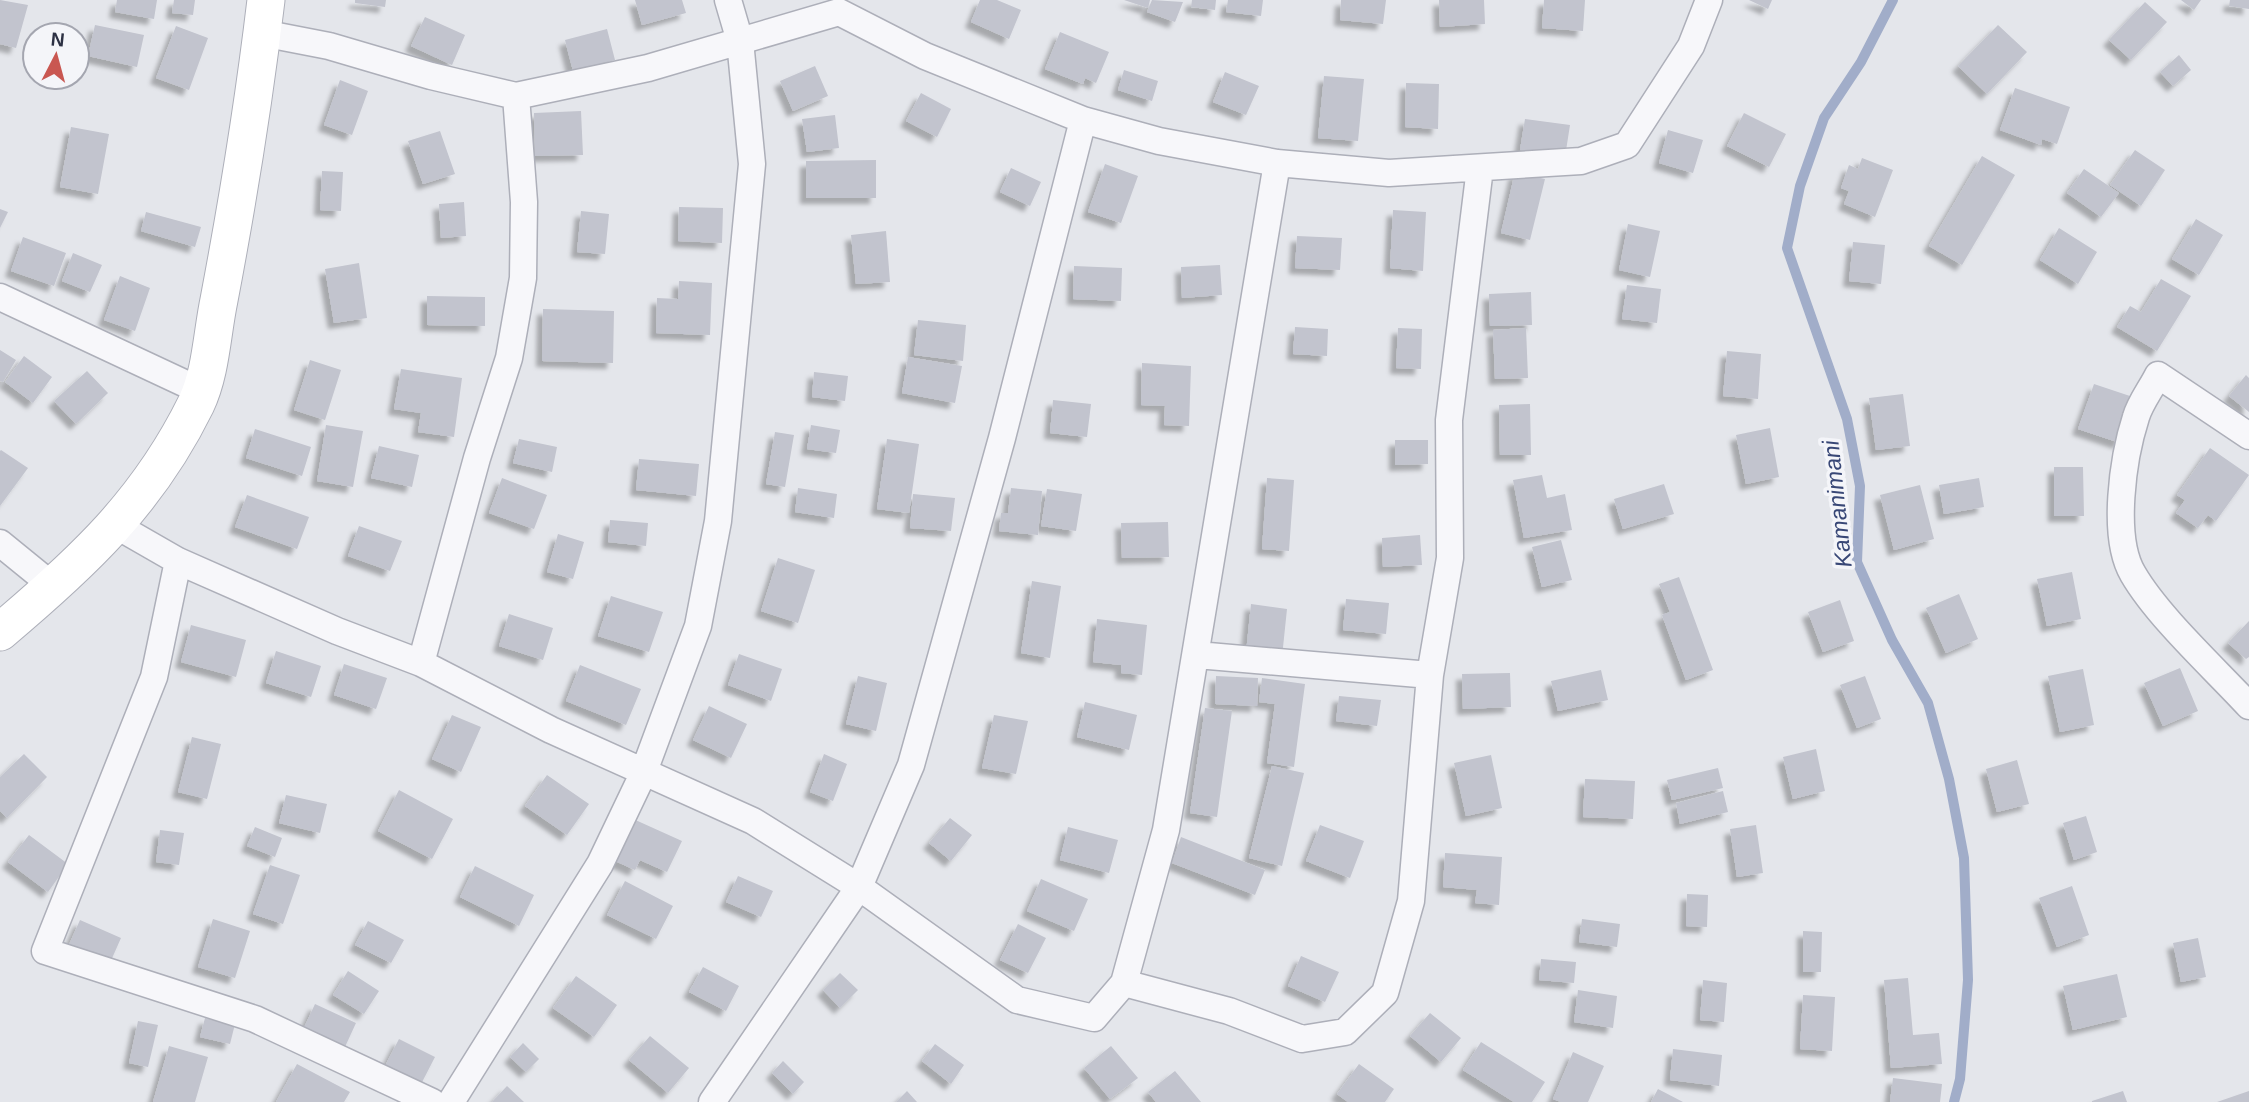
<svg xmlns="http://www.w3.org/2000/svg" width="2249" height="1102" viewBox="0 0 2249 1102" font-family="Arial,sans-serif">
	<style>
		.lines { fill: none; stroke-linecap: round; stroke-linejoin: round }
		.stream { stroke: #a1adc9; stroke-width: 10 }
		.building { fill: #c2c4ce; filter: url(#shadow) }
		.street-casing { stroke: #adafb9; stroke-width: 29 }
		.secondary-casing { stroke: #adafb9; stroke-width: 39 }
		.street { stroke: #f7f7fa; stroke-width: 26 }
		.secondary { stroke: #fff; stroke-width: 37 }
		.labels { text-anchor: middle; stroke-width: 7; stroke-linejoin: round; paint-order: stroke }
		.water-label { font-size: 23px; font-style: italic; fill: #384776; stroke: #f4f5f9 }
	</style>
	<defs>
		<filter id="shadow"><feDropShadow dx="-6" dy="6" stdDeviation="2" flood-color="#0004"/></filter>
	</defs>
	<rect width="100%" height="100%" fill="#e4e6eb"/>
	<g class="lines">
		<path class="stream" d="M1893 0 1861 62 1824 118 1800 186 1787 248 1847 419 1860 486 1857 562 1892 640 1928 703 1949 779 1964 858 1968 980 1960 1079 1954 1102"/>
	</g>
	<path class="building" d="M0 0 28 5 16 48 0 44Z
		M117 0H157L154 19 115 12Z
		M174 0H195L193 15 172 13Z
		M355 0H386L385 7 355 3Z
		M635 0H682L686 13 642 25Z
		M980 0H997L1021 10 1009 39 971 22Z
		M1124 0H1150L1148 8Z
		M1152 0 1183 2 1175 22 1147 12Z
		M1192 0H1216L1215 10 1191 7Z
		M1228 0H1263L1261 16 1226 12Z
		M1341 0H1386L1383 24 1340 20Z
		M1439 0H1484L1485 24 1440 27Z
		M1544 0H1585L1583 31 1542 28Z
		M1749 0H1772L1768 9Z
		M2181 0H2201L2194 10Z
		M2230 0H2249V9L2229 6Z
		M2145 2 2167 22 2131 60 2109 40Z
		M425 17 465 35 452 65 411 46Z
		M95 25 144 35 137 67 88 56Z
		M1998 25 2027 52 1987 94 1958 66Z
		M176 26 208 38 189 90 156 78Z
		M607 29 615 60 573 71 565 40Z
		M1060 32 1109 52 1096 83 1085 78 1083 84 1045 69Z
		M2179 55 2191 70 2173 86 2160 72Z
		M815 66 828 96 793 111 780 81Z
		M1124 70 1158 81 1152 101 1118 90Z
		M1225 72 1259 86 1246 115 1213 102Z
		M1324 76 1364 79 1358 141 1318 138Z
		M340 80 368 91 352 135 324 125Z
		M1406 83 1439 84 1438 129 1405 127Z
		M2015 88 2070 107 2057 144 2042 139 2041 145 2000 130Z
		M921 93 951 109 937 137 906 121Z
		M581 111 583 155 535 156 534 113Z
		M1744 113 1786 134 1769 167 1727 146Z
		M835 115 839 148 807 152 802 119Z
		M1525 119 1570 125 1565 157 1520 150Z
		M71 127 109 134 98 194 60 187Z
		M1668 130 1703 140 1693 173 1659 163Z
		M440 131 455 174 423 184 408 141Z
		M2135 150 2165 170 2141 206 2110 185Z
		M1982 156 2015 175 1962 265 1929 246Z
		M1862 158 1893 170 1875 217 1844 204 1849 191 1841 188 1849 165 1858 169Z
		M876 160V198H806V161Z
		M1105 164 1138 176 1121 223 1088 212Z
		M1011 168 1041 182 1030 206 1000 192Z
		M2084 169 2119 193 2101 217 2067 193Z
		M322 171 343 172 341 211 320 210Z
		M1515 172 1545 179 1530 240 1501 233Z
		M464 202 466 236 441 238 439 204Z
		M679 207 723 208 722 243 678 241Z
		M0 209 8 212 0 228Z
		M1393 210 1426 212 1423 271 1390 268Z
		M581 211 609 214 605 254 577 252Z
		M146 212 201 227 195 247 141 231Z
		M2196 219 2223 235 2199 275 2172 259Z
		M1628 224 1660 231 1650 277 1619 270Z
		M2059 228 2097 252 2078 284 2040 260Z
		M886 231 890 282 856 284 851 235Z
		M1297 236 1342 238 1340 270 1295 268Z
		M23 237 66 253 54 286 11 271Z
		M1853 242 1885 245 1881 284 1849 281Z
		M73 253 102 265 90 292 62 281Z
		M359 263 367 318 334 323 325 269Z
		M1220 265 1222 295 1182 298 1181 267Z
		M1074 266 1122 268 1121 301 1073 299Z
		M120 276 150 288 135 331 104 320Z
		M2161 279 2191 296 2157 351 2117 327 2130 306 2141 312Z
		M679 281 712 283 710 335 656 333 657 298 678 299Z
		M1627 285 1661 289 1657 323 1622 319Z
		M1531 292 1532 325 1490 326 1489 294Z
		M427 296 485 297V326L427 325Z
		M543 309 614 311 613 363 542 361Z
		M918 320 966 325 963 361 914 355Z
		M1295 327 1328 329 1327 356 1293 354Z
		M1398 328 1422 329 1421 369 1396 368Z
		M1526 328 1528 378 1495 379 1493 330Z
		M0 350 16 360 3 382 0 381Z
		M1727 351 1761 354 1758 399 1723 396Z
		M24 356 52 377 33 403 5 382Z
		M908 357 962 366 955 403 902 393Z
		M310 360 341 370 325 420 294 410Z
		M1142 363 1191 366 1189 426 1164 425 1165 406 1141 405Z
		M401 369 462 378 454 437 418 432 421 413 394 409Z
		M87 371 108 393 76 424 54 401Z
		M814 372 848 376 845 401 812 397Z
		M2246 375 2249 378V412L2229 396Z
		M2094 384 2136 398 2120 443 2078 429Z
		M1903 394 1910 446 1876 450 1869 398Z
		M1053 400 1091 404 1087 437 1050 433Z
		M1530 404 1531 455H1500L1499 405Z
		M326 425 363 431 353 487 317 481Z
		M811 425 840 430 836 453 807 449Z
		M1770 428 1779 477 1746 484 1736 435Z
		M255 429 311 447 302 476 246 458Z
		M775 432 794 435 785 487 766 484Z
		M519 439 557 447 552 472 513 463Z
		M887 439 919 444 909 513 877 509Z
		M1395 440H1428V464L1395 465Z
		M379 446 419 455 412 487 371 478Z
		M2210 448 2249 475 2216 521 2208 515 2198 528 2176 513 2185 500 2177 495Z
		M1 450 28 468 0 506V451Z
		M639 459 699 464 696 496 636 490Z
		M2054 467H2083L2084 516H2054Z
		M1542 475 1547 498 1565 494 1572 530 1524 538 1513 480Z
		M502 478 547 495 534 529 489 513Z
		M1267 478 1294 480 1289 551 1262 549Z
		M1979 478 1984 507 1944 514 1939 485Z
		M1664 484 1674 514 1623 529 1614 499Z
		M1920 485 1934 539 1894 550 1880 495Z
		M798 488 837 494 834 518 795 512Z
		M1011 488 1042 491 1038 535 999 531 1001 513H1008Z
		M1047 489 1082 494 1076 531 1041 526Z
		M913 494 955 498 951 531 910 528Z
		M247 495 309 517 297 549 235 527Z
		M610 520 648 523 646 546 608 542Z
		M1168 522 1169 557 1122 558 1121 523Z
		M359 526 402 541 390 571 348 556Z
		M558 534 584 542 573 579 547 572Z
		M1420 535 1422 565 1383 567 1382 538Z
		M1561 540 1572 580 1542 587 1532 547Z
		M778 558 815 570 798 623 761 611Z
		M2072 572 2081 619 2047 626 2037 579Z
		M1679 577 1713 670 1686 680 1662 615 1670 612 1659 584Z
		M1032 581 1061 586 1050 658 1021 653Z
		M1959 594 1978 639 1946 653 1926 608Z
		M611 596 663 612 649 652 598 636Z
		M1346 599 1389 603 1386 634 1343 630Z
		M1840 600 1854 641 1823 652 1808 612Z
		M1251 604 1287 609 1282 657 1246 653Z
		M509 614 553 628 543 660 499 646Z
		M1097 619 1147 625 1142 675 1121 673V665L1093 662Z
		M2249 621V657L2246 659 2228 643Z
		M191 625 246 640 236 677 181 662Z
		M276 651 321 666 311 697 266 683Z
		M739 654 782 669 771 701 728 685Z
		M344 664 387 678 376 709 334 695Z
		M580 665 641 689 626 725 566 701Z
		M2180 668 2198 711 2163 726 2144 683Z
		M2083 669 2094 725 2060 732 2048 676Z
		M1601 670 1608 700 1558 711 1551 681Z
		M1510 673 1511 707 1463 709 1462 674Z
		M858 676 887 683 876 731 846 724Z
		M1216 676 1258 678 1257 706 1215 704Z
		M1865 676 1881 719 1857 728 1840 685Z
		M1262 678 1305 684 1294 767 1267 763 1275 704 1259 702Z
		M1339 696 1381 700 1377 726 1336 721Z
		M1085 702 1137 715 1129 750 1077 737Z
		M709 706 747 724 731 758 693 740Z
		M1205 708 1232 711 1217 817 1190 813Z
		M452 715 481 727 461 772 432 759Z
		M994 715 1028 721 1016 774 982 768Z
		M192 737 221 744 207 799 178 792Z
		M1816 749 1825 791 1793 799 1783 757Z
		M24 754 47 777 7 818 0 811V777Z
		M824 754 847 764 833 801 810 792Z
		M1491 755 1502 808 1466 816 1454 763Z
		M2017 760 2029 804 1997 812 1986 769Z
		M1272 766 1304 773 1282 866 1249 858Z
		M1718 768 1723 788 1672 800 1667 780Z
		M547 775 589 804 567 835 525 806Z
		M1585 779 1635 781 1633 819 1583 817Z
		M399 790 453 819 432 859 378 831Z
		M1723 791 1728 812 1680 824 1676 803Z
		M286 795 327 804 320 833 279 823Z
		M2086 816 2097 852 2074 860 2063 823Z
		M631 818 682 841 667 872 640 860 635 870 613 860Z
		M950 818 972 835 951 861 929 843Z
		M1320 825 1364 841 1350 878 1306 861Z
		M1756 825 1763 873 1737 877 1730 829Z
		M255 827 282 838 275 857 247 846Z
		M1068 827 1118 840 1109 873 1060 860Z
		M160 830 184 833 179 865 156 862Z
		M29 835 68 864 48 892 8 862Z
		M1181 837 1265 870 1255 895 1172 863Z
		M1445 853 1502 857 1499 905 1475 903 1477 890 1443 887Z
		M270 865 300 875 283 924 253 914Z
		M475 866 534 895 519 926 460 897Z
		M738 876 773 891 761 917 726 902Z
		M1041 879 1088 899 1074 931 1027 911Z
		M625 881 673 906 656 939 607 915Z
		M2072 886 2089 935 2057 947 2039 898Z
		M1687 894 1708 895 1707 927 1686 926Z
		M213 919 250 931 235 978 198 967Z
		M1582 919 1620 924 1617 947 1579 942Z
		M80 920 121 938 109 965 68 947Z
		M368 921 404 940 391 963 355 945Z
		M1018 924 1046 938 1028 973 1000 960Z
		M1803 931 1822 932 1821 972H1803Z
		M2198 938 2206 977 2181 982 2173 943Z
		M1301 956 1339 972 1325 1002 1288 986Z
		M1541 959 1576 962 1574 983 1539 980Z
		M703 967 739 986 726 1011 689 992Z
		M348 971 379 991 364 1014 333 995Z
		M840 973 858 990 840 1008 823 990Z
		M2117 974 2127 1017 2073 1030 2063 986Z
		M576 976 617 1005 594 1037 553 1008Z
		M1908 978 1913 1035 1939 1033 1942 1064 1891 1068 1884 980Z
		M1703 980 1727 983 1724 1022 1700 1020Z
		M1578 990 1617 996 1613 1028 1574 1022Z
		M1803 995 1835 997 1832 1051 1800 1049Z
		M315 1004 356 1023 344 1049 303 1030Z
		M1430 1013 1461 1038 1441 1062 1410 1036Z
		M205 1018 235 1024 230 1044 200 1037Z
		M138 1021 158 1025 148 1067 129 1063Z
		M650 1036 689 1068 668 1093 629 1060Z
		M399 1039 435 1057 420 1086 384 1068Z
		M1481 1042 1545 1082 1532 1102H1514L1463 1070Z
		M523 1043 539 1059 526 1072 510 1057Z
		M935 1044 964 1065 951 1084 922 1061Z
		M169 1046 208 1057 195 1102H153Z
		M1111 1046 1138 1078 1110 1099 1084 1068Z
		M1673 1049 1722 1055 1719 1086 1670 1080Z
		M1573 1052 1604 1066 1588 1102H1561L1553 1099Z
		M783 1061 804 1082 793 1094 772 1073Z
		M297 1064 350 1092 344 1102H276Z
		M1359 1064 1394 1089 1385 1102H1348L1337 1094Z
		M1175 1071 1201 1102H1156L1148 1092Z
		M1893 1078 1942 1084 1940 1102H1890Z
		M507 1086 524 1102H492Z
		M1658 1089 1683 1102H1651Z
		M907 1091 917 1102H896Z
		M2123 1091 2127 1102H2092V1101Z
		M2249 1091V1102H2217Z"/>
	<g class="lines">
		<g class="street-casing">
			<path id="street" d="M262 33 329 46 431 76 516 96 648 68 839 12 925 56 1083 120 1159 141 1277 163 1389 173 1581 161 1627 145 1691 46 1709 0
				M0 297 201 391
				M2249 436 2158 375C2151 389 2140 403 2136 417 2123 457 2111 537 2133 574 2158 617 2215 669 2249 706
				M117 526 178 561 337 631 421 663 551 730 753 821 859 887 1017 1000 1094 1018 1124 983 1166 830 1277 163
				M0 543 54 587
				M178 561 154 677 45 951 255 1019 432 1102
				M1197 655 1430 675
				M421 663 477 458 509 358 523 278 524 202 516 96
				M1124 983 1229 1011 1302 1039 1345 1032 1385 993 1411 901 1430 675 1450 558 1449 420 1480 168
				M451 1102 600 864 643 774 698 626 718 521 752 164 740 41 728 0
				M712 1102 859 887 911 765 1002 438 1083 120"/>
		</g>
		<g class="secondary-casing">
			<path id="secondary" d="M0 632C82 563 148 502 196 404 211 373 212 333 219 300 238 200 254 101 266 0"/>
		</g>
		<use href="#street" class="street"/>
		<use href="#secondary" class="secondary"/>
	</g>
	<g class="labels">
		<g class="water-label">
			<text transform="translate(1837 504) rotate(-96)" y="8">Kamanimani</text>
		</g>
	</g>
	<g transform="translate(56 56) rotate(6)"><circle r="33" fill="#f4f5f9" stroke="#a4a6b0" stroke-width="2"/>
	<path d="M0-5L12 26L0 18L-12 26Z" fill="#c95751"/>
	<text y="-10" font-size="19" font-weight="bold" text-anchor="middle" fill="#2c3043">N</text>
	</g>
</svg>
